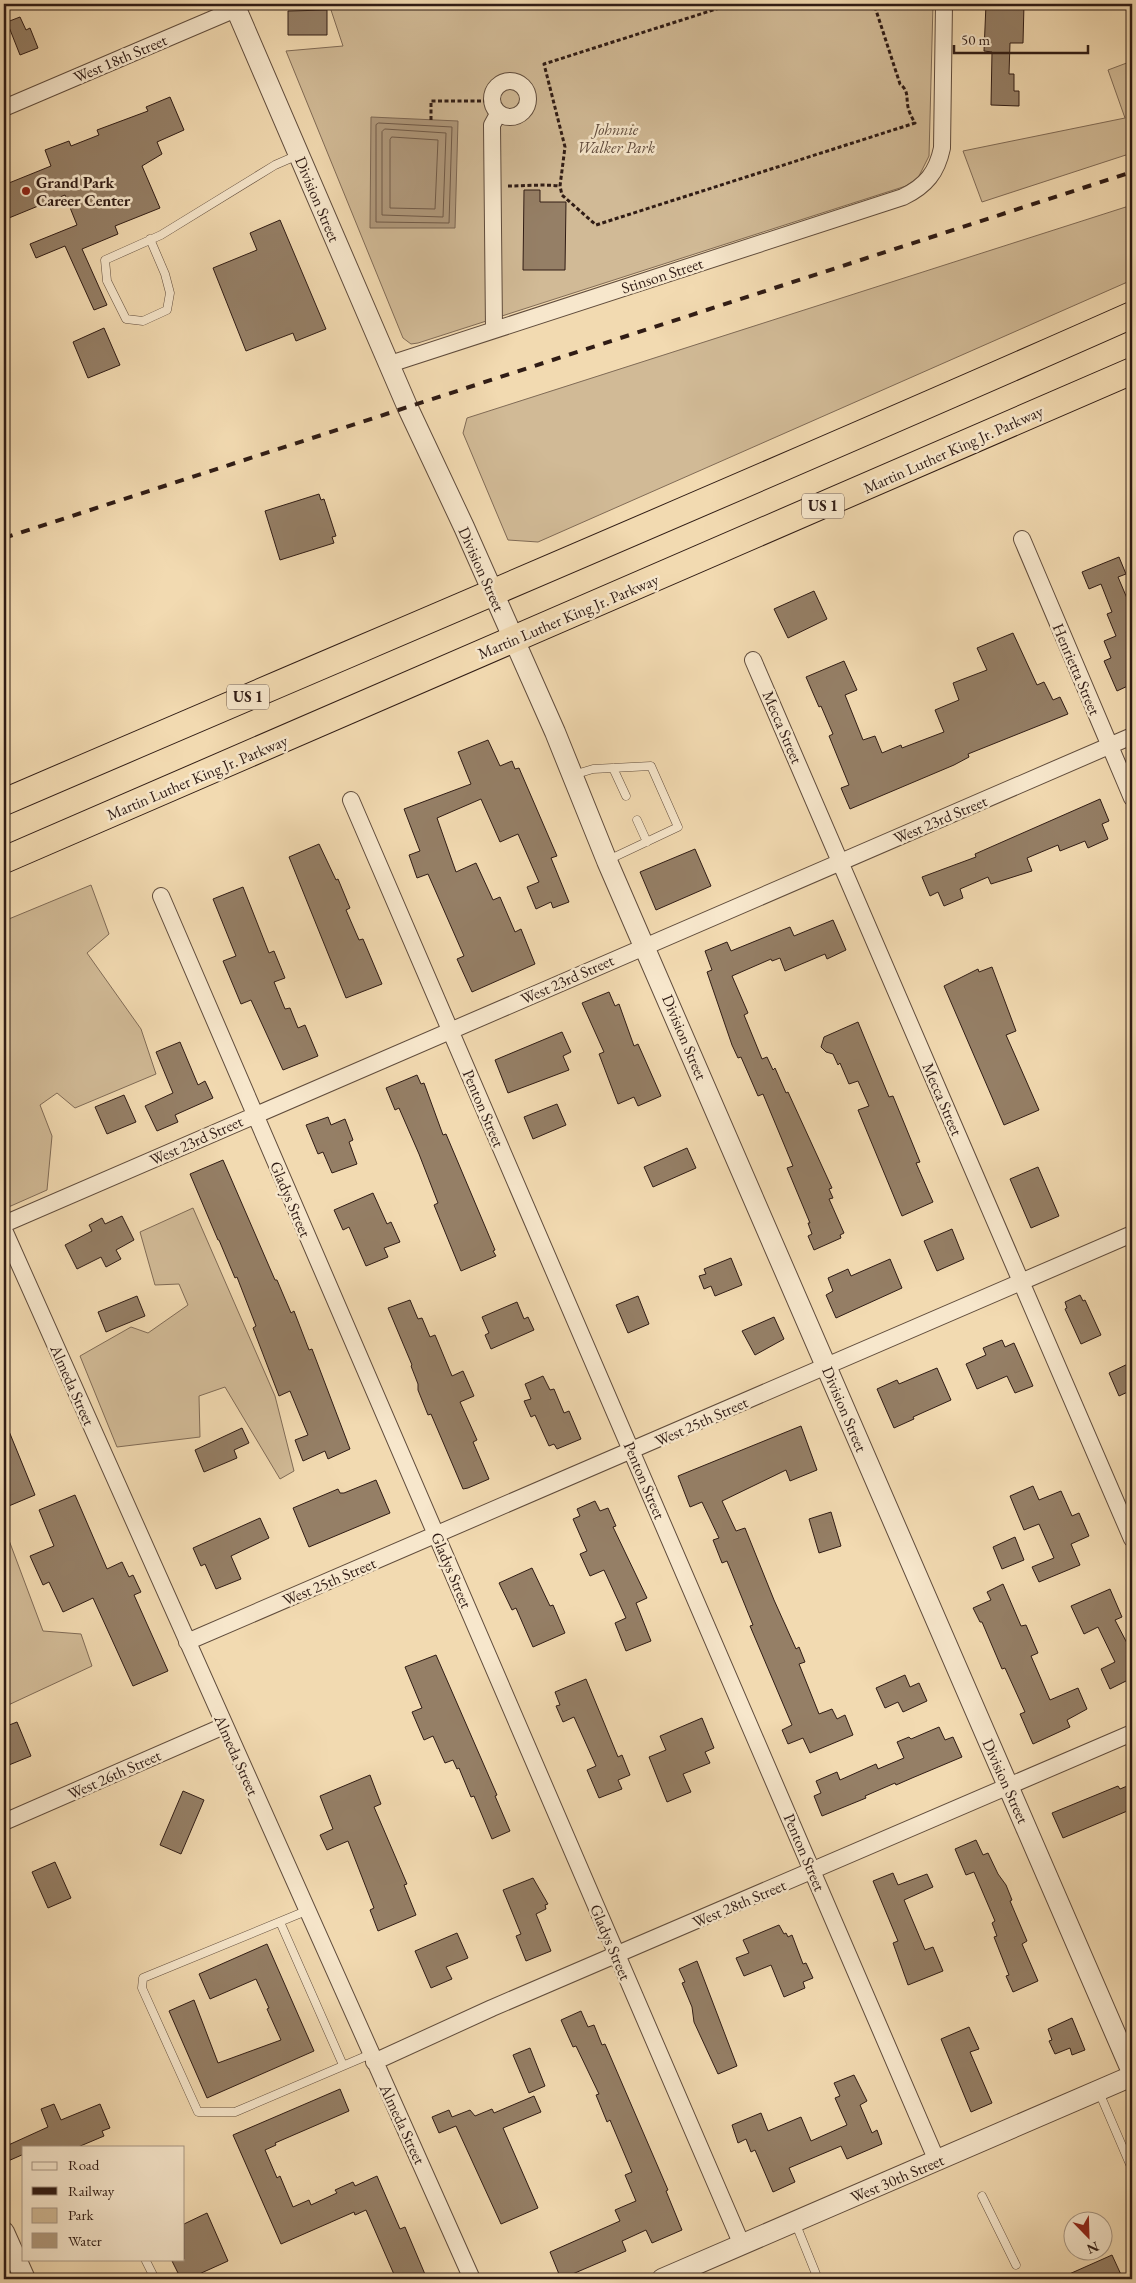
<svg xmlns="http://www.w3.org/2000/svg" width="1136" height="2283" viewBox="0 0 1136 2283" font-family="'EB Garamond',serif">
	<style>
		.green { fill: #d1ba96; stroke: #806b56 }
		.water { fill: #b0997c; stroke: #7d6753 }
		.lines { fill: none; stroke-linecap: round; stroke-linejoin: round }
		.shore { stroke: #705a48; stroke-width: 1 }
		.building { fill: #957f66; stroke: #301c15 }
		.service-casing { stroke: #604c3c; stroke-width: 9 }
		.minor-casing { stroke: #604c3c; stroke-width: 18 }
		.tertiary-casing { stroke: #604c3c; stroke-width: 22 }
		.trunk-casing { stroke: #301c15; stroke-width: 28 }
		.path { stroke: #301c15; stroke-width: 3; stroke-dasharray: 4 2.5; stroke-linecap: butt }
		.service { stroke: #f7e7cc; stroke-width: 8 }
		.minor { stroke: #f7e7cc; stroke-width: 16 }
		.tertiary { stroke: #f7e7cc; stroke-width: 20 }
		.trunk { stroke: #f2dab1; stroke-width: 26 }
		.rail { stroke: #301c15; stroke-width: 4; stroke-dasharray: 9 9; stroke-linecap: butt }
		.poi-dot { fill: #8f2418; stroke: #f7e7cc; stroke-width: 2 }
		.labels { text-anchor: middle; stroke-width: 5; stroke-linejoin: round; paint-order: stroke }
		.shield { fill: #f7e7cc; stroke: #6c594c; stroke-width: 1 }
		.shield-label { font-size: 15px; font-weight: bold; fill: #301c15 }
		.street-label { font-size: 16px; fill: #301c15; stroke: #f7e7cc }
		.park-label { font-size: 16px; font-style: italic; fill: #604b3c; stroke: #f7e7cc }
		.poi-label { font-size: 16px; font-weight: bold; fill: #301c15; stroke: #f7e7cc; text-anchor: start }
	</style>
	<rect width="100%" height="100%" fill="#f2dab1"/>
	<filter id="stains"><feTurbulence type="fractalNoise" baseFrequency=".004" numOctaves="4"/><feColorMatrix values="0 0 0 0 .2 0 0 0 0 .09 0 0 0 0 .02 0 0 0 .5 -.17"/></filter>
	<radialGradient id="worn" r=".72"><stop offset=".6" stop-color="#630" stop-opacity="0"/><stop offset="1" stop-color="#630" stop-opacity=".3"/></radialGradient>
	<path class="green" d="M329 4H933L929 156 918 178 906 186 418 343 411 344 403 338 286 51 343 46Z
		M1132 61V153L982 202 963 151 1125 118 1108 70Z
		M1132 205V280L538 542 508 540 463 433 467 418Z
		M91 885 109 934 87 953 141 1029 156 1074 75 1108 57 1093 40 1105 52 1136 47 1190 4 1209V921Z
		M193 1208 275 1396 294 1471 280 1479 225 1387 199 1396 200 1437 117 1447 80 1356 131 1327 148 1333 188 1305 179 1284 155 1285 140 1232Z
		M4 1527 43 1631 81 1634 92 1666 4 1707Z"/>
	<path class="water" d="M371 117 458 121 455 228H370Z"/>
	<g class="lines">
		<path class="shore" d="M379 123 452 127 449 223 376 222V125Z
			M385 129 446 133 443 217 382 215V132Z
			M392 137 438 140 435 209 390 208V140Z"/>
	</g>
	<path class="building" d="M986 4H1024L1023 43H1010L1009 74H1014V91H1019V106L991 105 992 52 984 51Z
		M327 10V35H288V11Z
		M20 17 26 30 30 28 38 48 20 55 7 22Z
		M170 97 184 130 157 142 162 154 142 166 160 208 115 226 118 234 82 249 107 305 94 310 65 246 36 258 30 244 77 225 65 195 4 220V185L51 166 45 150 69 141 71 146 99 135 97 130 148 111 146 107Z
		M524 190H540V202H566L565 270H523Z
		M280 220 326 329 296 341 293 333 246 351 213 268 257 250 250 233Z
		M104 328 120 365 88 378 73 342Z
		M319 494 321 500 324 499 336 536 332 537 334 543 280 560 265 511Z
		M1119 557 1126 574 1118 577 1132 610V684L1117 691 1104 661 1111 658 1104 641 1116 636 1107 614 1112 612 1101 584 1089 589 1082 572Z
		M814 591 827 619 788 638 774 609Z
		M1013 633 1037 685 1044 682 1053 700 1060 697 1068 714 968 754 969 757 954 765 850 809 841 788 849 785 829 736 833 734 821 706 819 707 806 677 844 661 857 690 845 695 863 740 875 736 882 753 901 745 902 748 944 732 935 710 959 700 953 683 987 670 977 648Z
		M488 740 500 766 512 761 515 769 519 768 557 856 551 858 569 902 553 908 551 902 536 909 527 887 539 882 518 834 500 842 481 799 437 818 456 872 476 863 493 900 500 897 515 932 521 929 535 964 472 992 457 959 464 956 428 874 417 878 409 855 420 851 404 809 471 784 458 752Z
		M1100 799 1109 821 1102 824 1108 839 1088 848 1085 841 1060 851 1058 845 1027 858 1032 871 991 884 988 877 960 889 963 898 944 906 938 892 930 896 922 877 976 857 975 854Z
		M319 844 336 880 338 879 350 908 346 910 359 940 363 939 382 984 346 998 289 857Z
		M695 849 711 886 656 910 640 872Z
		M243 887 269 953 274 951 285 978 274 982 285 1009 290 1008 298 1028 305 1025 318 1056 283 1070 251 1000 241 1004 223 961 236 956 213 899Z
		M833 920 846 950 827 959 825 954 785 971 780 958 772 961 771 959 732 976 748 1013 744 1015 762 1059 767 1057 773 1070 775 1068 786 1093 788 1092 832 1188 829 1189 833 1198 829 1199 844 1233 840 1235 841 1238 814 1250 808 1236 812 1234 808 1223H810L787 1168 793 1166 763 1094 758 1096 741 1057 738 1058 732 1045 707 972 712 970 705 951 727 942 731 951 790 927 794 936Z
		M992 967 1016 1031 1006 1035 1039 1110 1004 1125 944 986 978 969 979 972Z
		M609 992 615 1006 619 1004 634 1046 638 1044 661 1096 638 1106 634 1097 618 1104 599 1054 604 1052 582 1003Z
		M858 1022 889 1097 893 1096 920 1162 916 1163 933 1202 902 1216 858 1110 869 1106 858 1081 849 1084 840 1063 838 1065 833 1054 826 1052 821 1047 824 1037Z
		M562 1032 571 1052 563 1056 569 1070 508 1093 495 1060Z
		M180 1042 198 1085 205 1081 213 1098 175 1115 178 1122 157 1131 145 1106 173 1093 156 1052Z
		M417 1075 421 1084 424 1083 443 1135 446 1134 495 1250 493 1251 496 1256 461 1271 434 1205 438 1203 419 1154 399 1108 395 1110 386 1088Z
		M124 1095 136 1122 107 1134 95 1107Z
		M557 1104 566 1125 533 1139 524 1117Z
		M328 1117 331 1125 345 1119 353 1140 349 1142 357 1164 332 1173 323 1152 318 1154 306 1125Z
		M687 1148 696 1168 653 1187 644 1167Z
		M223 1160 275 1280H277L291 1313 294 1311 309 1350 312 1349 350 1449 328 1459 325 1451 303 1461 295 1440 308 1435 290 1391 279 1396 253 1328 256 1326 237 1277 235 1278 219 1240H218L190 1174Z
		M1038 1167 1059 1216 1031 1228 1010 1179Z
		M373 1193 387 1224 391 1222 400 1242 384 1248 388 1257 366 1266 349 1227 343 1230 334 1210Z
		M122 1216 134 1240 116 1250 121 1259 106 1267 101 1257 77 1269 65 1245 92 1231 89 1225 102 1218 105 1224Z
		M952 1229 964 1259 937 1271 924 1241Z
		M731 1258 742 1285 715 1296 711 1286 704 1289 699 1276 706 1274 704 1269Z
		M890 1259 902 1288 836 1318 826 1295 833 1291 828 1278 848 1269 851 1276Z
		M1080 1295 1083 1301 1085 1300 1101 1335 1081 1344 1065 1309 1067 1308 1065 1302Z
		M137 1296 145 1316 106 1332 98 1312Z
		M638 1296 649 1324 628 1333 616 1305Z
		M410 1300 418 1319 422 1318 430 1337 435 1335 452 1376 463 1371 474 1396 460 1402 477 1440 473 1442 489 1479 468 1488 463 1489 431 1414 428 1415 418 1390V1384L411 1366 412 1365 388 1308Z
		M517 1302 524 1319 528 1317 534 1330 491 1349 485 1335 489 1333 482 1317Z
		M774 1317 784 1339 755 1355 742 1331Z
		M1002 1340 1005 1347 1014 1343 1033 1386 1015 1393 1007 1376 977 1389 966 1364 986 1355 983 1348Z
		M1132 1362V1390L1119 1396 1109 1373Z
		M937 1368 951 1400 913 1417 914 1419 894 1428 877 1389 897 1380 899 1384Z
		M543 1376 550 1390 554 1389 564 1413 569 1411 581 1439 557 1449 554 1444 549 1446 535 1415 531 1417 524 1401 531 1399 525 1384Z
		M4 1419 35 1495 4 1508Z
		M801 1426 817 1470 790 1481 786 1470 722 1501 736 1531 745 1528 774 1600 796 1649 799 1647 805 1662 799 1664 819 1714 832 1709 837 1719 845 1715 853 1735 810 1753 803 1738 788 1744 782 1730 792 1725 750 1626 753 1625 727 1561 722 1563 713 1540 719 1538 702 1502 690 1507 678 1476Z
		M242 1428 249 1443 234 1450 237 1458 204 1472 195 1450Z
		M376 1480 390 1513 309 1547 293 1508 338 1489 340 1493H344Z
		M1033 1486 1039 1500 1061 1491 1072 1516 1079 1513 1089 1536 1071 1544 1080 1565 1039 1582 1032 1567 1054 1558 1039 1524 1024 1530 1010 1496Z
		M75 1495 107 1569 122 1562 129 1577 133 1575 141 1592 134 1595 168 1671 133 1686 93 1598 63 1612 49 1582 43 1585 30 1556 54 1546 39 1510Z
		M595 1501 600 1511 608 1508 616 1526 613 1527 647 1598 636 1603 651 1641 626 1651 615 1623 626 1618 604 1570 590 1576 580 1554 587 1551 573 1519 580 1516 577 1509Z
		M831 1512 841 1546 819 1553 809 1519Z
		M260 1518 269 1538 231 1556 241 1579 216 1589 205 1564 201 1566 193 1548Z
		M1015 1537 1024 1560 1002 1569 993 1547Z
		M532 1568 550 1606 553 1605 565 1633 533 1647 516 1608 512 1610 499 1583Z
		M1003 1584 1021 1626 1026 1625 1038 1653 1031 1656 1050 1700 1078 1688 1087 1709 1067 1720 1070 1727 1033 1744 1020 1714 1025 1712 1005 1668 1002 1669 982 1622H980L973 1608 991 1600 987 1592Z
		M1110 1589 1122 1617 1115 1620 1128 1645 1132 1643V1678L1110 1689 1101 1669 1115 1662 1098 1627 1084 1634 1071 1606Z
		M436 1655 497 1795 495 1796 510 1831 492 1839 474 1796 471 1797 459 1768 457 1769 453 1760 445 1763 433 1736 424 1740 412 1712 422 1708 405 1667Z
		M905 1675 910 1687 919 1683 927 1701 903 1712 898 1702 885 1708 876 1688Z
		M586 1679 618 1757 622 1755 630 1775 618 1780 622 1789 599 1798 587 1770 596 1766 574 1717 563 1722 556 1706 560 1705 555 1692Z
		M702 1718 714 1748 705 1752 710 1763 683 1774 691 1792 667 1802 649 1757 666 1750 660 1736Z
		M17 1722 31 1756 4 1767V1727Z
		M939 1727 945 1740 953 1737 962 1757 912 1778 896 1785 895 1783 865 1796 866 1798 822 1816 814 1796 821 1793 816 1781 837 1772 840 1780 876 1764 878 1769 904 1758 897 1742 909 1737 911 1739Z
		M370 1775 381 1804 374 1807 407 1884 404 1885 416 1915 378 1931 370 1910 374 1908 348 1841 327 1850 320 1835 333 1829 320 1796Z
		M1132 1784V1809L1063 1838 1052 1813 1118 1786 1120 1789Z
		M183 1791 204 1800 181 1854 160 1845Z
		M976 1840 983 1855 988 1853 998 1874 1006 1885 1012 1900 1010 1901 1027 1941 1022 1944 1038 1981 1013 1992 1006 1976 1009 1975 994 1937 997 1936 992 1923 995 1921 974 1872 966 1875 955 1849Z
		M55 1862 71 1898 48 1908 32 1872Z
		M893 1873 898 1885 927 1874 933 1887 904 1900 925 1950 933 1947 943 1971 908 1985 893 1943 898 1941 873 1881Z
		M533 1878 548 1904 545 1905 546 1909 536 1914 551 1951 526 1961 516 1936 521 1934 503 1890Z
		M779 1925 784 1934 786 1933 788 1937 792 1935 803 1964 806 1963 813 1978 803 1982 805 1988 784 1997 771 1965 744 1976 736 1958 749 1953 743 1940Z
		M457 1933 468 1958 446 1967 452 1979 431 1988 415 1951Z
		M267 1944 314 2051 207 2098 169 2011 194 2000 218 2063 281 2040 267 2009 269 2008 256 1979 210 1999 199 1974Z
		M697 1961 737 2066 718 2074 694 2022 692 2007 682 1983 685 1982 679 1969Z
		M581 2011 588 2027 594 2025 602 2045 605 2044 668 2190 666 2191 682 2230 652 2243 646 2230 622 2241 626 2251 561 2279 550 2252 620 2221 615 2210 636 2201 625 2175 632 2172 610 2120 607 2122 596 2095 599 2094 576 2046 573 2047 561 2020Z
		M1072 2018 1085 2050 1072 2055 1070 2048 1055 2054 1049 2041 1052 2040 1048 2029Z
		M969 2027 979 2049 970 2052 992 2103 971 2112 941 2039Z
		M530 2048 545 2086 529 2093 513 2055Z
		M854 2075 867 2101 860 2105 872 2133 877 2130 882 2144 847 2159 841 2146 789 2168 795 2182 773 2192 755 2150 751 2152 746 2139 738 2143 732 2125 761 2113 768 2131 801 2117 811 2141 847 2125 835 2098 840 2096 834 2083Z
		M340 2089 349 2111 275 2143 276 2145 265 2150 277 2178 280 2176 293 2207 309 2200 311 2205 337 2193 335 2190 353 2182 355 2186 377 2176 400 2229 405 2227 427 2279H396L366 2210 355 2215 354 2212 281 2244 233 2135Z
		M534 2096 541 2112 503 2128 538 2208 501 2224 456 2126 439 2133 432 2117 449 2110 452 2117 470 2110 475 2116 492 2109 494 2113Z
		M54 2104 61 2120 100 2104 110 2128 102 2131 104 2136 78 2147H24V2154L8 2161 4 2147 48 2127 41 2109Z
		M207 2213 228 2261 188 2279H181L172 2261 184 2259V2224Z
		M1112 2255 1123 2279H1058Z"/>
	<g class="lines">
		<g class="service-casing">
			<path id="service" d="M150 239 165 274 170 293 167 310 143 321 126 319 107 281 105 260 161 235 275 165 298 155
				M613 768 626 796
				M573 775 593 769 651 766 678 827 608 860
				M637 820 647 842
				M306 1911 143 1978 142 1988 198 2112H235L371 2054
				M280 1922 343 2065
				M1099 2092 1132 2169
				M982 2196 1016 2265
				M795 2222 818 2279
				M145 2259 155 2279"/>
		</g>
		<g class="minor-casing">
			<path id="minor" d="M492 99a18 18 0 1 1 36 0a18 18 0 1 1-36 0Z
				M4 108 236 9
				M494 329 492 125 498 114
				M390 364 903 197C926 186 937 172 942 148L944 4
				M1022 539 1132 798
				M753 660 1132 1539
				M351 800 937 2161
				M161 896 742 2245
				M4 1224 1132 736
				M4 1230 472 2279
				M187 1642 1132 1234
				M4 1822 224 1726
				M374 2062 492 2008 1132 1733"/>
		</g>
		<g class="tertiary-casing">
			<path id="tertiary" d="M234 4 407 406 464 527 555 732 607 861 1132 2072
				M4 2232 25 2279
				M662 2279 1132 2076"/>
		</g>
		<g class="trunk-casing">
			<path id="trunk" d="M4 802C380 640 758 481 1132 315
				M4 860 1132 371"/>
		</g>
		<path class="path" d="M732 4 544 64 565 147 560 186 562 195 596 225 915 123C912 118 909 112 908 107 906 97 909 91 900 84L874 4
			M431 120V101H488
			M508 186C525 186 543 184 560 186"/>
		<use href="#service" class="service"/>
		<use href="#minor" class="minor"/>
		<use href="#tertiary" class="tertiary"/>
		<use href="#trunk" class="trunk"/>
		<path class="rail" d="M4 538 1132 172"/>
	</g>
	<circle class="poi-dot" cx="26" cy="191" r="5"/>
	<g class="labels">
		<g class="shield">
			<rect x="802" y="493.5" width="42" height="25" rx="4"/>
			<rect x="227" y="684.5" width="42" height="25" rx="4"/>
		</g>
		<g class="shield-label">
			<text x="823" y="511">US 1</text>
			<text x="248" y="702">US 1</text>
		</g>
		<g class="street-label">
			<text transform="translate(120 58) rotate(-23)" y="6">West 18th Street</text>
			<text transform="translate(318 199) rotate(67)" y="6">Division Street</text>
			<text transform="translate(662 275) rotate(-18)" y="6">Stinson Street</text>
			<text transform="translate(953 449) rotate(-24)" y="6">Martin Luther King Jr. Parkway</text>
			<text transform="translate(482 569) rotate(66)" y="6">Division Street</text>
			<text transform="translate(568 616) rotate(-23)" y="6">Martin Luther King Jr. Parkway</text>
			<text transform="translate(1077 669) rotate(67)" y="6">Henrietta Street</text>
			<text transform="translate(783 727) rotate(67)" y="6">Mecca Street</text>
			<text transform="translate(197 777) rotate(-23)" y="6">Martin Luther King Jr. Parkway</text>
			<text transform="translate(940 819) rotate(-23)" y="6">West 23rd Street</text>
			<text transform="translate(567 979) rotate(-24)" y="6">West 23rd Street</text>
			<text transform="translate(685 1037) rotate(67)" y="6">Division Street</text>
			<text transform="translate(943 1099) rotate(67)" y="6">Mecca Street</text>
			<text transform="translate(484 1108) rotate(67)" y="6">Penton Street</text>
			<text transform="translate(196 1140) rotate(-24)" y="6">West 23rd Street</text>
			<text transform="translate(291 1199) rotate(67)" y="6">Gladys Street</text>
			<text transform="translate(73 1385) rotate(66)" y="6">Almeda Street</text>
			<text transform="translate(845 1409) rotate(67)" y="6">Division Street</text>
			<text transform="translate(701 1421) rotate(-24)" y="6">West 25th Street</text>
			<text transform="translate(645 1480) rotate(67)" y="6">Penton Street</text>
			<text transform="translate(452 1570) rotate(67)" y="6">Gladys Street</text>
			<text transform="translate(329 1581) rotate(-23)" y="6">West 25th Street</text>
			<text transform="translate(237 1755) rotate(66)" y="6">Almeda Street</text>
			<text transform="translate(114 1774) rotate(-24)" y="6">West 26th Street</text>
			<text transform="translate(1006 1781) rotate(66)" y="6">Division Street</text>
			<text transform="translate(805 1852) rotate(67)" y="6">Penton Street</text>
			<text transform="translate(739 1903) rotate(-23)" y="6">West 28th Street</text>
			<text transform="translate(611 1942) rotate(67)" y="6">Gladys Street</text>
			<text transform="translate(403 2124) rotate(65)" y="6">Almeda Street</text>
			<text transform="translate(897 2178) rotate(-23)" y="6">West 30th Street</text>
		</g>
		<g class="park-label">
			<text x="616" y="135">Johnnie<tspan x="616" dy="18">Walker Park</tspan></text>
		</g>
		<g class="poi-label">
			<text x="36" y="188">Grand Park<tspan x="36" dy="18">Career Center</tspan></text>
		</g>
	</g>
	<rect width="1136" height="2283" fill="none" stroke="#f2dab1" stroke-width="20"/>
	<rect x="5" y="5" width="1126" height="2273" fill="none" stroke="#301c15" stroke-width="2.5"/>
	<rect x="10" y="10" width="1116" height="2263" fill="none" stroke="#301c15"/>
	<rect x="22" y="2146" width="162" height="115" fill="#f7e7cc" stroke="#a79683"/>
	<rect x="32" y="2162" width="25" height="8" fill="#f7e7cc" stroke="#a79683"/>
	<text x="68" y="2170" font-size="15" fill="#301c15">Road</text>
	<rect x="32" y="2187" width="25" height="8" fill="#301c15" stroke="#a79683"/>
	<text x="68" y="2196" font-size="15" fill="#301c15">Railway</text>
	<rect x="32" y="2208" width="25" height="15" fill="#d1ba96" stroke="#a79683"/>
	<text x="68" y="2220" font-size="15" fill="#301c15">Park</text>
	<rect x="32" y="2233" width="25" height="15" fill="#b0997c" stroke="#a79683"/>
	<text x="68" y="2246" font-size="15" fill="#301c15">Water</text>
	<g transform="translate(1088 2236) rotate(157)"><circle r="24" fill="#f7e7cc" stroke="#a79683"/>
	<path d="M0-4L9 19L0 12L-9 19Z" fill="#8f2418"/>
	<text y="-8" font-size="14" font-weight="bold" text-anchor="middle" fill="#301c15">N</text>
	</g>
	<path d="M954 45v8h134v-8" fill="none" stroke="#301c15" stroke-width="2.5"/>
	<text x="961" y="45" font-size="15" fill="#301c15" stroke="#f7e7cc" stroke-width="4" paint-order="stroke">50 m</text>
	<rect width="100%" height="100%" filter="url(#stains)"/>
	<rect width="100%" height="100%" fill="url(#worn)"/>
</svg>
